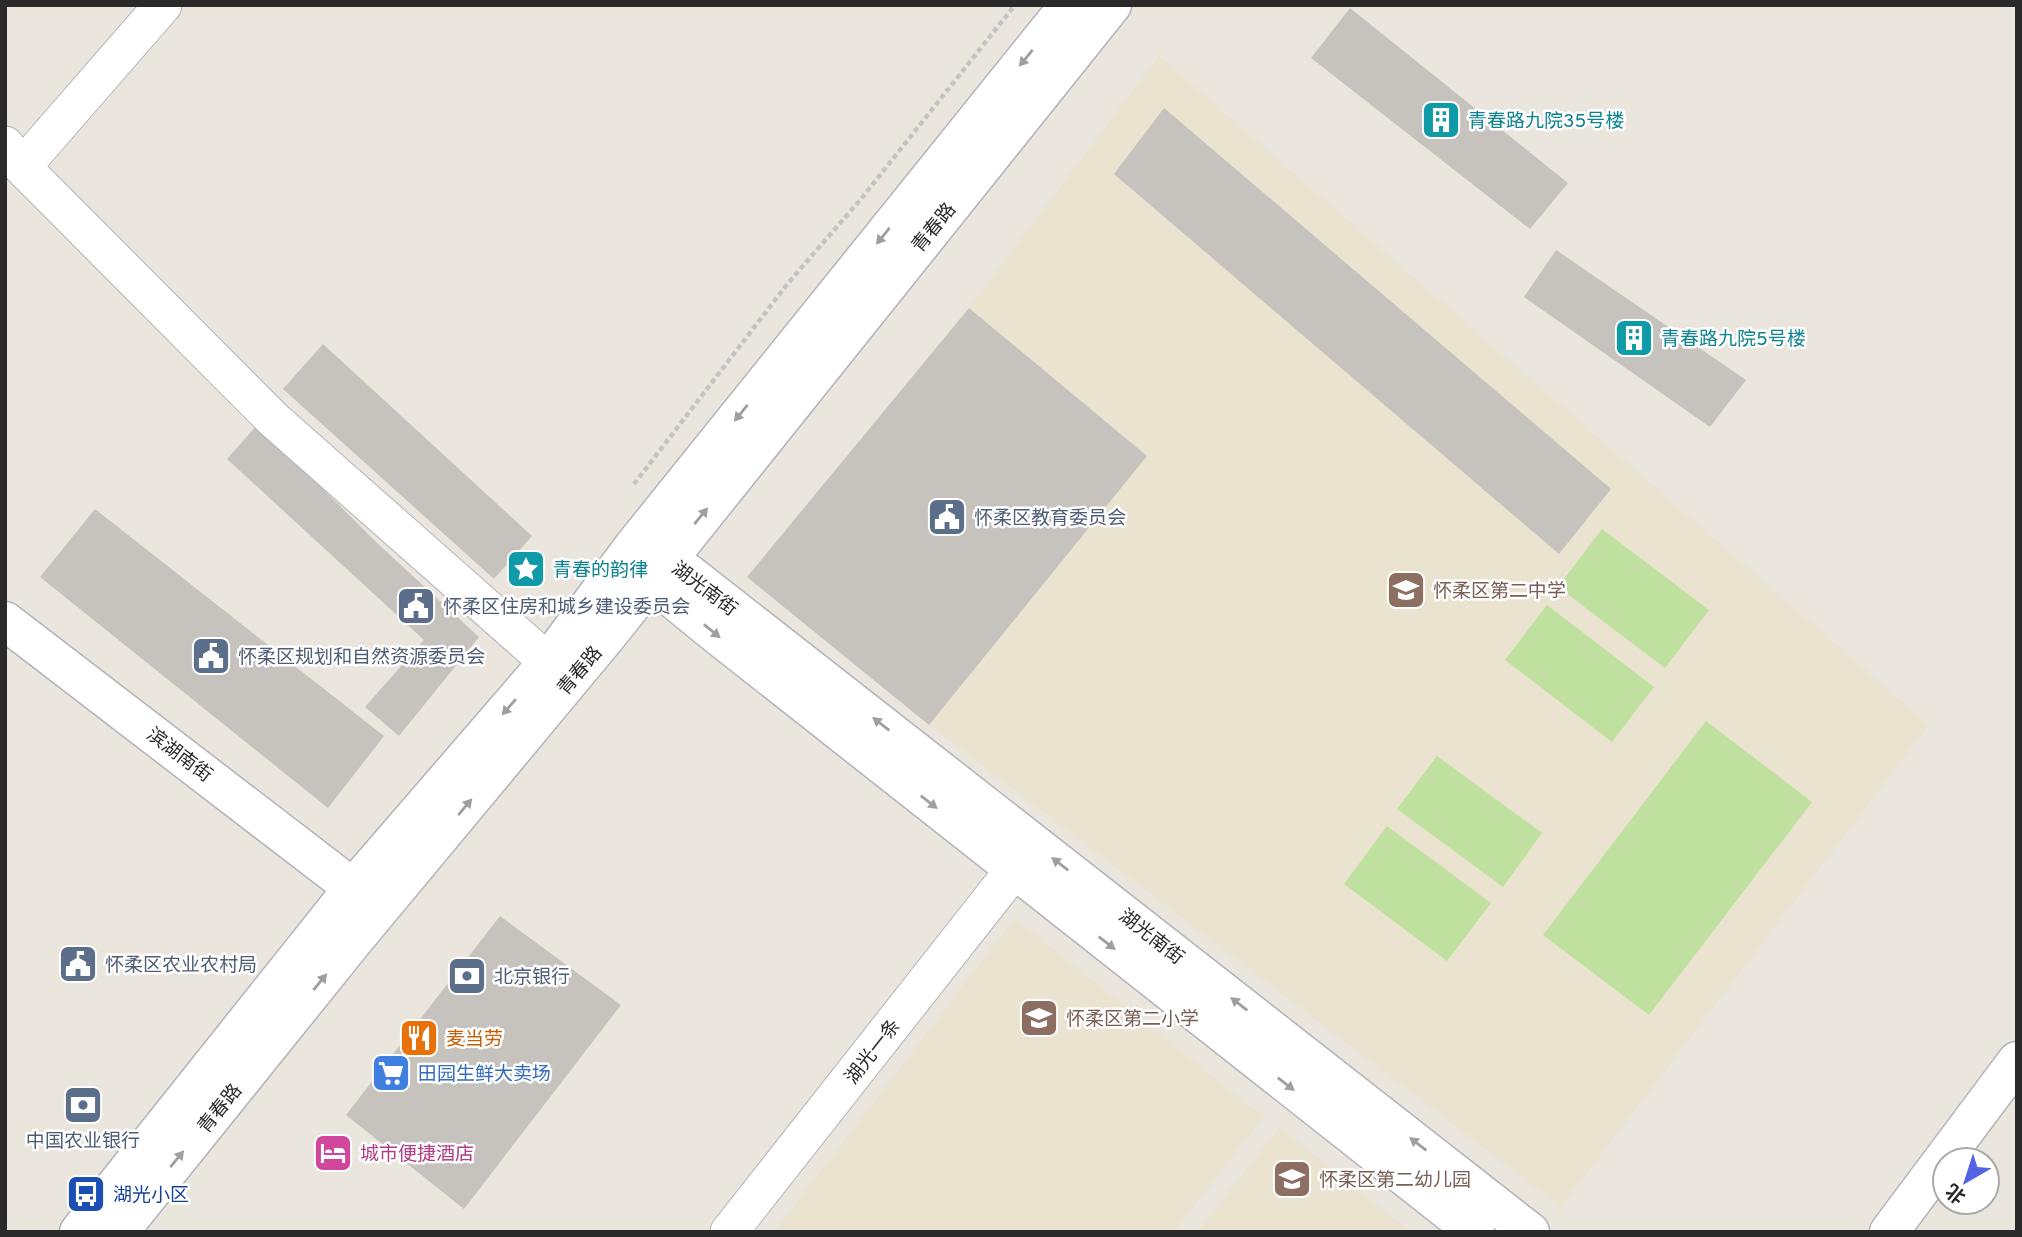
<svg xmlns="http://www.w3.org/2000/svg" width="2022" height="1237" viewBox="0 0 2022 1237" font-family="Overpass,'Noto Sans SC',sans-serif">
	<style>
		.education { fill: #eae3cf }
		.pitch { fill: #bfe09e }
		.building { fill: #c6c2bd }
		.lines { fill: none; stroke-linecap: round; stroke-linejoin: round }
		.minor-casing { stroke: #b1b3bc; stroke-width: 39 }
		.tertiary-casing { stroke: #b1b3bc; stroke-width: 41 }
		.secondary-casing { stroke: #b1b3bc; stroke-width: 41 }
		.path { stroke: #c3c3c3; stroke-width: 4.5; stroke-dasharray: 5 3.5; stroke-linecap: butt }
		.minor { stroke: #fff; stroke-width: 37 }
		.tertiary { stroke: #fff; stroke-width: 38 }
		.secondary { stroke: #fff; stroke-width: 38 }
		.oneway { fill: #9f9f9f }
		.labels { text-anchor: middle; stroke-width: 5; stroke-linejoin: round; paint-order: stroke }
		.culture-label { font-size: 19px; fill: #0d838f; stroke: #fff; text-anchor: start }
		.street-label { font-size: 19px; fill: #2a2a2a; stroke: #fff }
		.service-label { font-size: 19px; fill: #4e5e75; stroke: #fff; text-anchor: start }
		.education-label { font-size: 19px; fill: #785e54; stroke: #fff; text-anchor: start }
		.food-label { font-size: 19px; fill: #c56008; stroke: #fff; text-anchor: start }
		.shop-label { font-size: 19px; fill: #366cbe; stroke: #fff; text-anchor: start }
		.hotel-label { font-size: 19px; fill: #b23c85; stroke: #fff; text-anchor: start }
		.transit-label { font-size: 19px; fill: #164399; stroke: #fff; text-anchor: start }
	</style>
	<rect width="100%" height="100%" fill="#eae6de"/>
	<path class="education" d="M1159 56 1929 725 1561 1207 929 725 1146 456 969 308Z
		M1015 918 1264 1117 1174 1232H774Z
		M1280 1127 1411 1232H1197Z"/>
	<path class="pitch" d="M1602 529 1709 610 1665 668 1558 587Z
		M1547 605 1654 687 1612 742 1505 660Z
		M1706 721 1812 802 1649 1015 1543 935Z
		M1437 756 1542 833 1503 887 1397 809Z
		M1387 826 1491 903 1447 961 1344 884Z"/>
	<path class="building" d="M1350 8 1568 183 1530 229 1311 58Z
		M1164 108 1611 489 1559 554 1114 174Z
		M1556 250 1746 380 1710 427 1524 297Z
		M969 308 1147 456 929 725 747 577Z
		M323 344 532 536 494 579 283 389Z
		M258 424 377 543 479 637 399 736 365 707 424 640 227 459Z
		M95 509 384 736 328 808 40 577Z
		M500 916 621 1005 464 1209 346 1115Z"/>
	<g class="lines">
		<g class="minor-casing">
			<path id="minor" d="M5 145 22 167 273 419 548 662
				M22 167 163 5
				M729 1232 1014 870"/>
		</g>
		<g class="tertiary-casing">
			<path id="tertiary" d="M638 549 667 559 689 574 1530 1232
				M635 552 650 580 711 630 1475 1232
				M5 621 353 888
				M1889 1232 2017 1061"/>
		</g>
		<g class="secondary-casing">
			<path id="secondary" d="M79 1232 353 888 548 662 633 547 1069 5
				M119 1232 354 940 606 637 1112 5"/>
		</g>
		<path class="path" d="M634 484 789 282 861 199 1015 5"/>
		<use href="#minor" class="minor"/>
		<use href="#tertiary" class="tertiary"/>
		<use href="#secondary" class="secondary"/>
	</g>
	<defs><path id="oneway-solid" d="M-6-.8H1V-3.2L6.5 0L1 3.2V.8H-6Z" transform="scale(1.75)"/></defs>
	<g class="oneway">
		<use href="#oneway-solid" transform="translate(1026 58) rotate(129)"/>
		<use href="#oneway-solid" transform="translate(883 236) rotate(129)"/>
		<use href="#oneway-solid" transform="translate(741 413) rotate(129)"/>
		<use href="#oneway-solid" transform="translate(701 516) rotate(-51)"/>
		<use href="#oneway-solid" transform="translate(712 631) rotate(39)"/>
		<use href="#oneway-solid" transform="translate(509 707) rotate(131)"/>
		<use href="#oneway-solid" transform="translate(881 724) rotate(-142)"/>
		<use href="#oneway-solid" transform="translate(929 802) rotate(38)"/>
		<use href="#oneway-solid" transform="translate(465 807) rotate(-50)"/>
		<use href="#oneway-solid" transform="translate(1060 864) rotate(-142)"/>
		<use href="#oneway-solid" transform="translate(1107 943) rotate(38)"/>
		<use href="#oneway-solid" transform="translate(320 982) rotate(-51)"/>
		<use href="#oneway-solid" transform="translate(1239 1004) rotate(-142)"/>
		<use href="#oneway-solid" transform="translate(1286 1084) rotate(38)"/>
		<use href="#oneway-solid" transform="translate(1418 1144) rotate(-142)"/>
		<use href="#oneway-solid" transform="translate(177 1159) rotate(-51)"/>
	</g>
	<defs>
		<g id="building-square" transform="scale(2.0125)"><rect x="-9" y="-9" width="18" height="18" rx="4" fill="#0f9aa8" stroke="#fff"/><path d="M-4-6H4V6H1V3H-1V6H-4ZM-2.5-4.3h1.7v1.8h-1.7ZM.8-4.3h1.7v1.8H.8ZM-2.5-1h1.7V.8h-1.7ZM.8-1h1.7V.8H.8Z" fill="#fff"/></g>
		<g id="civic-square" transform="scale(2.0125)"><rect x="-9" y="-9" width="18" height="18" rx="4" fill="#5c6f8a" stroke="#fff"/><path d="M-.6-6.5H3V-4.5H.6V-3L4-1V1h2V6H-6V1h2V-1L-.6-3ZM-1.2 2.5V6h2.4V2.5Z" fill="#fff"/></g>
		<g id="sight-square" transform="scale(2.0125)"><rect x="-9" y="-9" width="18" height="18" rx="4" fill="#0f9aa8" stroke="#fff"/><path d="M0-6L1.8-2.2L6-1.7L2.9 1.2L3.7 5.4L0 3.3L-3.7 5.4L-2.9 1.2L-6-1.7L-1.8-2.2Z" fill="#fff"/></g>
		<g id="school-square" transform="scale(2.0125)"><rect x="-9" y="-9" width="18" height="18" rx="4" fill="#8d6e63" stroke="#fff"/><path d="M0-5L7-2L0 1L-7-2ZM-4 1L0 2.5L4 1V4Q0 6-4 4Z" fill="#fff"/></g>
		<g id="bank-square" transform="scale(2.0125)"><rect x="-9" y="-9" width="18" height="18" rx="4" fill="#5c6f8a" stroke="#fff"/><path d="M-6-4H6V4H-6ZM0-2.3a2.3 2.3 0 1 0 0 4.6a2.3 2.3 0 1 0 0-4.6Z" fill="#fff"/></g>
		<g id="restaurant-square" transform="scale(2.0125)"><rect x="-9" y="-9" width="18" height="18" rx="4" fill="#e8710a" stroke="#fff"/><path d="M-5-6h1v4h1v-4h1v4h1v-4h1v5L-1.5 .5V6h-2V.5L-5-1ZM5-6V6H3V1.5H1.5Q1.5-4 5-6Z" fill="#fff"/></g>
		<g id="supermarket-square" transform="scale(2.0125)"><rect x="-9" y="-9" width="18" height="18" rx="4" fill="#3f7fe0" stroke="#fff"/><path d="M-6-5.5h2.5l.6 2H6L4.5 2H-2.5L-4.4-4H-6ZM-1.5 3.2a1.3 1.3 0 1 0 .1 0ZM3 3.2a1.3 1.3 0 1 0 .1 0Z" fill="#fff"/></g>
		<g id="hotel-square" transform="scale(2.0125)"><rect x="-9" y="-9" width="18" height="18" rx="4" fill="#d1479c" stroke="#fff"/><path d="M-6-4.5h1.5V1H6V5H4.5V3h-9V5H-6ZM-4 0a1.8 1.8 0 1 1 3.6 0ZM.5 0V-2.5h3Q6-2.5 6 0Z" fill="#fff"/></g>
		<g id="bus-square" transform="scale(2.0125)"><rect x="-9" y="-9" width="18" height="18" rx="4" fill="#1a4fb4" stroke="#fff"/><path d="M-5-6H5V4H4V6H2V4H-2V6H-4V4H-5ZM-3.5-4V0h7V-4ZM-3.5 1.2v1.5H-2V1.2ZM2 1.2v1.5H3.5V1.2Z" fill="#fff"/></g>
	</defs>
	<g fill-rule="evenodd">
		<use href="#building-square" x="1441" y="120"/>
		<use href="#building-square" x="1634" y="338"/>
		<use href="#civic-square" x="947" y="517"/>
		<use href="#sight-square" x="526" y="569"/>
		<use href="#school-square" x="1406" y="590"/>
		<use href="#civic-square" x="416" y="606"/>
		<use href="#civic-square" x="211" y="656"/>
		<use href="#civic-square" x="78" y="964"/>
		<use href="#bank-square" x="467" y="976"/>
		<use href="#school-square" x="1039" y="1018"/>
		<use href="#restaurant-square" x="419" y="1038"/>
		<use href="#supermarket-square" x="391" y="1073"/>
		<use href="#bank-square" x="83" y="1105"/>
		<use href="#hotel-square" x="333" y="1153"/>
		<use href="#school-square" x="1292" y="1179"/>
		<use href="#bus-square" x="86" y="1194"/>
	</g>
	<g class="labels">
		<g class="culture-label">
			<text x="1468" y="127">青春路九院35号楼</text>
			<text x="1661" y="345">青春路九院5号楼</text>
			<text x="553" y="576">青春的韵律</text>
		</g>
		<g class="street-label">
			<text transform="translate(933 227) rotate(-51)" y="7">青春路</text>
			<text transform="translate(705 588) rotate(37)" y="7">湖光南街</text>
			<text transform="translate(579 670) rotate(-50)" y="7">青春路</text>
			<text transform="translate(180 754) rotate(37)" y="7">滨湖南街</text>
			<text transform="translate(1152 936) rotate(38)" y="7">湖光南街</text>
			<text transform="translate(872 1051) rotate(-52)" y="7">湖光一条</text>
			<text transform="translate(219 1108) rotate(-51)" y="7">青春路</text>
		</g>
		<g class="service-label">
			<text x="974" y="524">怀柔区教育委员会</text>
			<text x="443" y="613">怀柔区住房和城乡建设委员会</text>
			<text x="238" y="663">怀柔区规划和自然资源委员会</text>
			<text x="105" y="971">怀柔区农业农村局</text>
			<text x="494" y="983">北京银行</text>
			<text x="83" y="1147" text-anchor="middle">中国农业银行</text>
		</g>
		<g class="education-label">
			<text x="1433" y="597">怀柔区第二中学</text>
			<text x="1066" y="1025">怀柔区第二小学</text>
			<text x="1319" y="1186">怀柔区第二幼儿园</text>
		</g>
		<g class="food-label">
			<text x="446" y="1045">麦当劳</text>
		</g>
		<g class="shop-label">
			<text x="418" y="1080">田园生鲜大卖场</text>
		</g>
		<g class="hotel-label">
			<text x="360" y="1160">城市便捷酒店</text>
		</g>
		<g class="transit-label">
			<text x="113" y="1201">湖光小区</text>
		</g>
	</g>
	<rect width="2022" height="1237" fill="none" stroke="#2a2a2a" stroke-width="14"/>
	<g transform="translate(1966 1181) rotate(219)"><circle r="33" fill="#ffffff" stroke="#aaaaaa" stroke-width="2"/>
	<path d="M0-5L12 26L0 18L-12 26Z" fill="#5263e3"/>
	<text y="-10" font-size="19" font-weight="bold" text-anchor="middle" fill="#2a2a2a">北</text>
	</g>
</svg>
